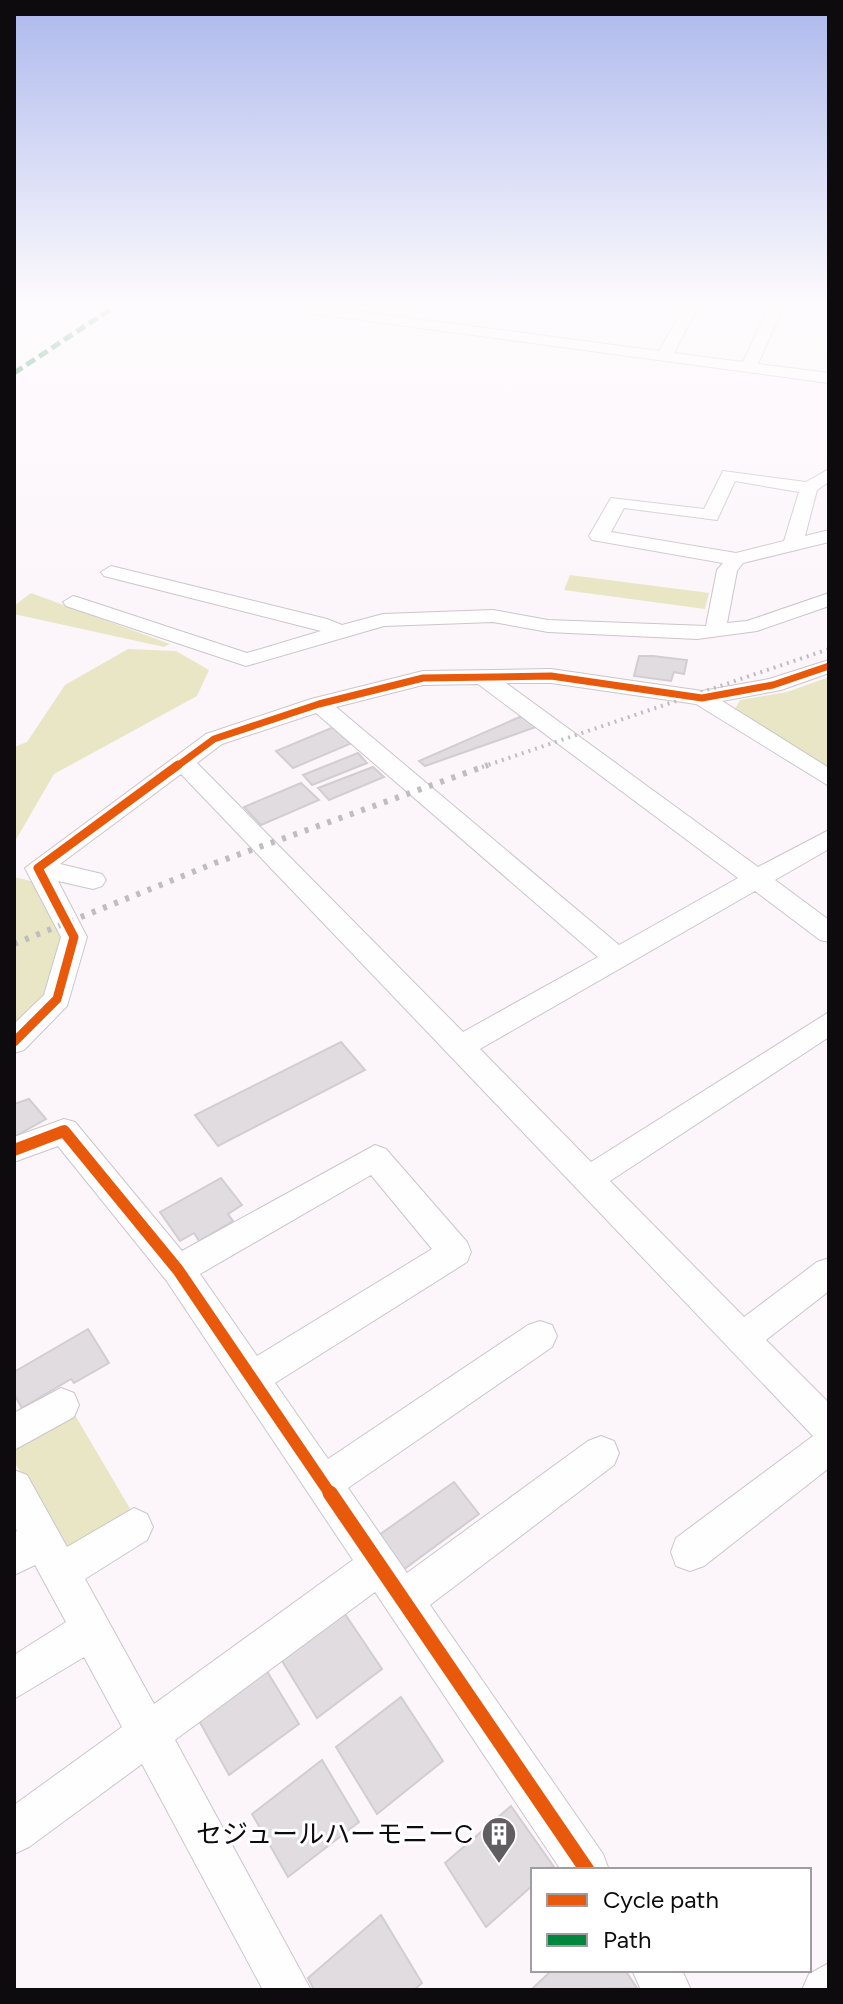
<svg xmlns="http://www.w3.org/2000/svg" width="843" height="2004" viewBox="0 0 843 2004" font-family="Figtree,'Noto Sans JP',sans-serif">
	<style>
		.green { fill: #e8e6c4 }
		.building { fill: #e0dce0; stroke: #d2cdd1; stroke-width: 2 }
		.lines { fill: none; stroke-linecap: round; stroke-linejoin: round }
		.minor-casing { stroke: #cac6ca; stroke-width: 2 }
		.minor { fill: #fffefe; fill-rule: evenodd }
		.rail-far1 { stroke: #bfbebf; stroke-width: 4; stroke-dasharray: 2 5; stroke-linecap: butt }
		.rail { stroke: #bfbebf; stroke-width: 6; stroke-dasharray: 4 8; stroke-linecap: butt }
		.quiet { stroke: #00873e; stroke-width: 5; stroke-dasharray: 10 5; stroke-linecap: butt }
		.cycleway-far3-casing { stroke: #fff; stroke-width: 11 }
		.cycleway-far2-casing { stroke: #fff; stroke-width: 14 }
		.cycleway-far1-casing { stroke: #fff; stroke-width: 17 }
		.cycleway-casing { stroke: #fff; stroke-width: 20 }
		.cycleway-far3 { stroke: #e8590c; stroke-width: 7 }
		.cycleway-far2 { stroke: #e8590c; stroke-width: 9 }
		.cycleway-far1 { stroke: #e8590c; stroke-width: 12 }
		.cycleway { stroke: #e8590c; stroke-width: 15 }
		.labels { text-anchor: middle; stroke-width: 6; stroke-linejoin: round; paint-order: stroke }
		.near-poi-label { font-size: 26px; fill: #0e0b0e; stroke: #fff; text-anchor: end }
	</style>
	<rect width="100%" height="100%" fill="#fcf6fb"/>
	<path class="green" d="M570 575 709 593 705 609 564 590Z
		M31 593 170 644 164 647 14 614V606Z
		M128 649 176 651 209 670 197 696 54 774 14 843V747L27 742 65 685Z
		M829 677V770L735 709 740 700 787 692Z
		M14 877 35 882 66 944 52 998 14 1035Z
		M72 1410 132 1512 71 1550 61 1547 14 1461V1444Z"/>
	<path class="building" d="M639 656H653L687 660 684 674 674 672 671 681 634 676Z
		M522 716 536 727 425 766 419 761Z
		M334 727 352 743 293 768 276 751Z
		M358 753 367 763 312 785 303 775Z
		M373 767 384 777 329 800 318 788Z
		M301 783 319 800 261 825 244 807Z
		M341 1042 365 1070 218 1146 195 1115Z
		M29 1099 46 1119 14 1137V1104Z
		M221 1178 242 1205 228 1214 233 1221 199 1241 194 1233 180 1241 160 1212Z
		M88 1329 109 1363 74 1383 71 1379 22 1408 14 1394V1372Z
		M454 1482 479 1514 403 1570 379 1535Z
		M343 1611 382 1669 317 1718 279 1656Z
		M265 1668 299 1724 229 1775 197 1717Z
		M401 1697 443 1761 377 1814 336 1747Z
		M322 1760 359 1822 288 1877 252 1814Z
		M511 1806 554 1867 533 1870V1885L486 1927 445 1863Z
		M381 1915 422 1983 414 1990H314L308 1978Z
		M552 1970H625L637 1988 531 1990Z"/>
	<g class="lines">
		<g class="minor-casing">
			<path id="minor" d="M287 307H325L659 351 684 307H698L674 353 743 362 769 307H783L758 364 829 373V383L294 311Z
				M829 469V482L817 490 805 536 829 530V542L743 563 737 571 727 623 747 621 829 593V606L757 631 697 639 548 632 493 622 384 626 246 666 66 606 63 602 73 596 80 598 247 653 321 631 104 576 101 572 111 566 327 619 342 625 383 614 493 610 548 620 706 626 717 570 723 563 592 540 589 536 611 498 704 509 723 471 806 482ZM735 481 799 492 784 541 736 553 611 532 624 508 717 520Z
				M829 660V673L781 690 722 701 829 768V786L696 704 551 683H506L758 867 829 830V849L775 880 829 920V942L820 940 755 891 480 1049 591 1162 829 1012V1037L610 1181 744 1317 817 1262 829 1258V1291L766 1340 829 1403V1468L704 1566 690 1571 676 1566 671 1552 676 1538 813 1436 181 774 60 864 102 874 106 880 102 886 93 889 58 881 87 937 67 1006 24 1050 14 1053V1024L44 995 61 937 25 868 206 734 311 699 423 671 551 669 702 691 769 679ZM478 684 738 878 619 945 336 707 423 685ZM316 713 598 957 463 1032 197 763 222 744Z
				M64 1119 75 1122 182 1251 375 1145 386 1149 467 1242 471 1252 467 1262 275 1383 328 1459 528 1325 540 1321 552 1325 557 1336 552 1347 348 1488 407 1573 588 1441 601 1436 614 1441 619 1453 614 1465 430 1605 603 1854 609 1870H561L375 1592 175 1740 311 1990H263L142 1764 29 1847 14 1854V1805L122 1727 84 1657 14 1699V1655L66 1622 35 1565 14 1575V1533L17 1531 14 1525V1470L27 1475 67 1547 134 1508 147 1514 153 1527 147 1540 85 1579 154 1704 353 1560 166 1280 58 1146 14 1162V1137ZM371 1175 432 1249 257 1356 200 1274Z
				M61 1388 74 1393 79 1405 74 1417 14 1450V1413Z
				M829 1963V1990H802L809 1974Z
				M632 1970H682L691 1990H641Z"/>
		</g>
		<use href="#minor" class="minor"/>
		<path class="rail-far1" d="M482 767 829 649"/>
		<path class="rail" d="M14 944 215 863 488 765"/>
		<path class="quiet" d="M14 373 114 307"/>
		<g class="cycleway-far3-casing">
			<path id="cycleway-far3" d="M176 767 214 739 319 704 423 678 551 676 702 698 773 685 829 666"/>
		</g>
		<g class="cycleway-far2-casing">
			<path id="cycleway-far2" d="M14 1042 57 999 74 937 38 868 178 765"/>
		</g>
		<g class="cycleway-far1-casing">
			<path id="cycleway-far1" d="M14 1150 64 1131 178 1270 331 1495"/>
		</g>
		<g class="cycleway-casing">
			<path id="cycleway" d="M330 1493 587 1870"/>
		</g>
		<use href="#cycleway-far3" class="cycleway-far3"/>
		<use href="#cycleway-far2" class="cycleway-far2"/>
		<use href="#cycleway-far1" class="cycleway-far1"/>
		<use href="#cycleway" class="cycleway"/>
	</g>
	<linearGradient id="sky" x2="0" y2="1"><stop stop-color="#adb9ed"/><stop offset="0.52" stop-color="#fefbfd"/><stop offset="1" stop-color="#fefbfd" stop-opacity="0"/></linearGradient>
	<rect width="843" height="587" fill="url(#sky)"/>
	<defs>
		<g id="building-pin" transform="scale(1.8)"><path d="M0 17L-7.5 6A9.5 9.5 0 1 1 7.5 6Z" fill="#615d61" stroke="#fff"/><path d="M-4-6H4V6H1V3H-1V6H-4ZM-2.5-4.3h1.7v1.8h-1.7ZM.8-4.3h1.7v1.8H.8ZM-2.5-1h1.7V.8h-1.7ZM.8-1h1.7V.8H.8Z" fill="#fff"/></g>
	</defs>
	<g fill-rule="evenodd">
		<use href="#building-pin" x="499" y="1834"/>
	</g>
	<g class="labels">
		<g class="near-poi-label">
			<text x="473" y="1843">セジュールハーモニーC</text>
		</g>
	</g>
	<rect width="843" height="2004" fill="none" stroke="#0e0b0e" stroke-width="32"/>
	<rect x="531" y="1868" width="280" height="104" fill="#ffffff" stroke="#9f9d9f" stroke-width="2"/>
	<rect x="547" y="1894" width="40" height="12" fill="#e8590c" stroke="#9f9d9f" stroke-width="2"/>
	<text x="603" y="1908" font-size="24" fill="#0e0b0e">Cycle path</text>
	<rect x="547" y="1934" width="40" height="12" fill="#00873e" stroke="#9f9d9f" stroke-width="2"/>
	<text x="603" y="1948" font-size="24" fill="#0e0b0e">Path</text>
</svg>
